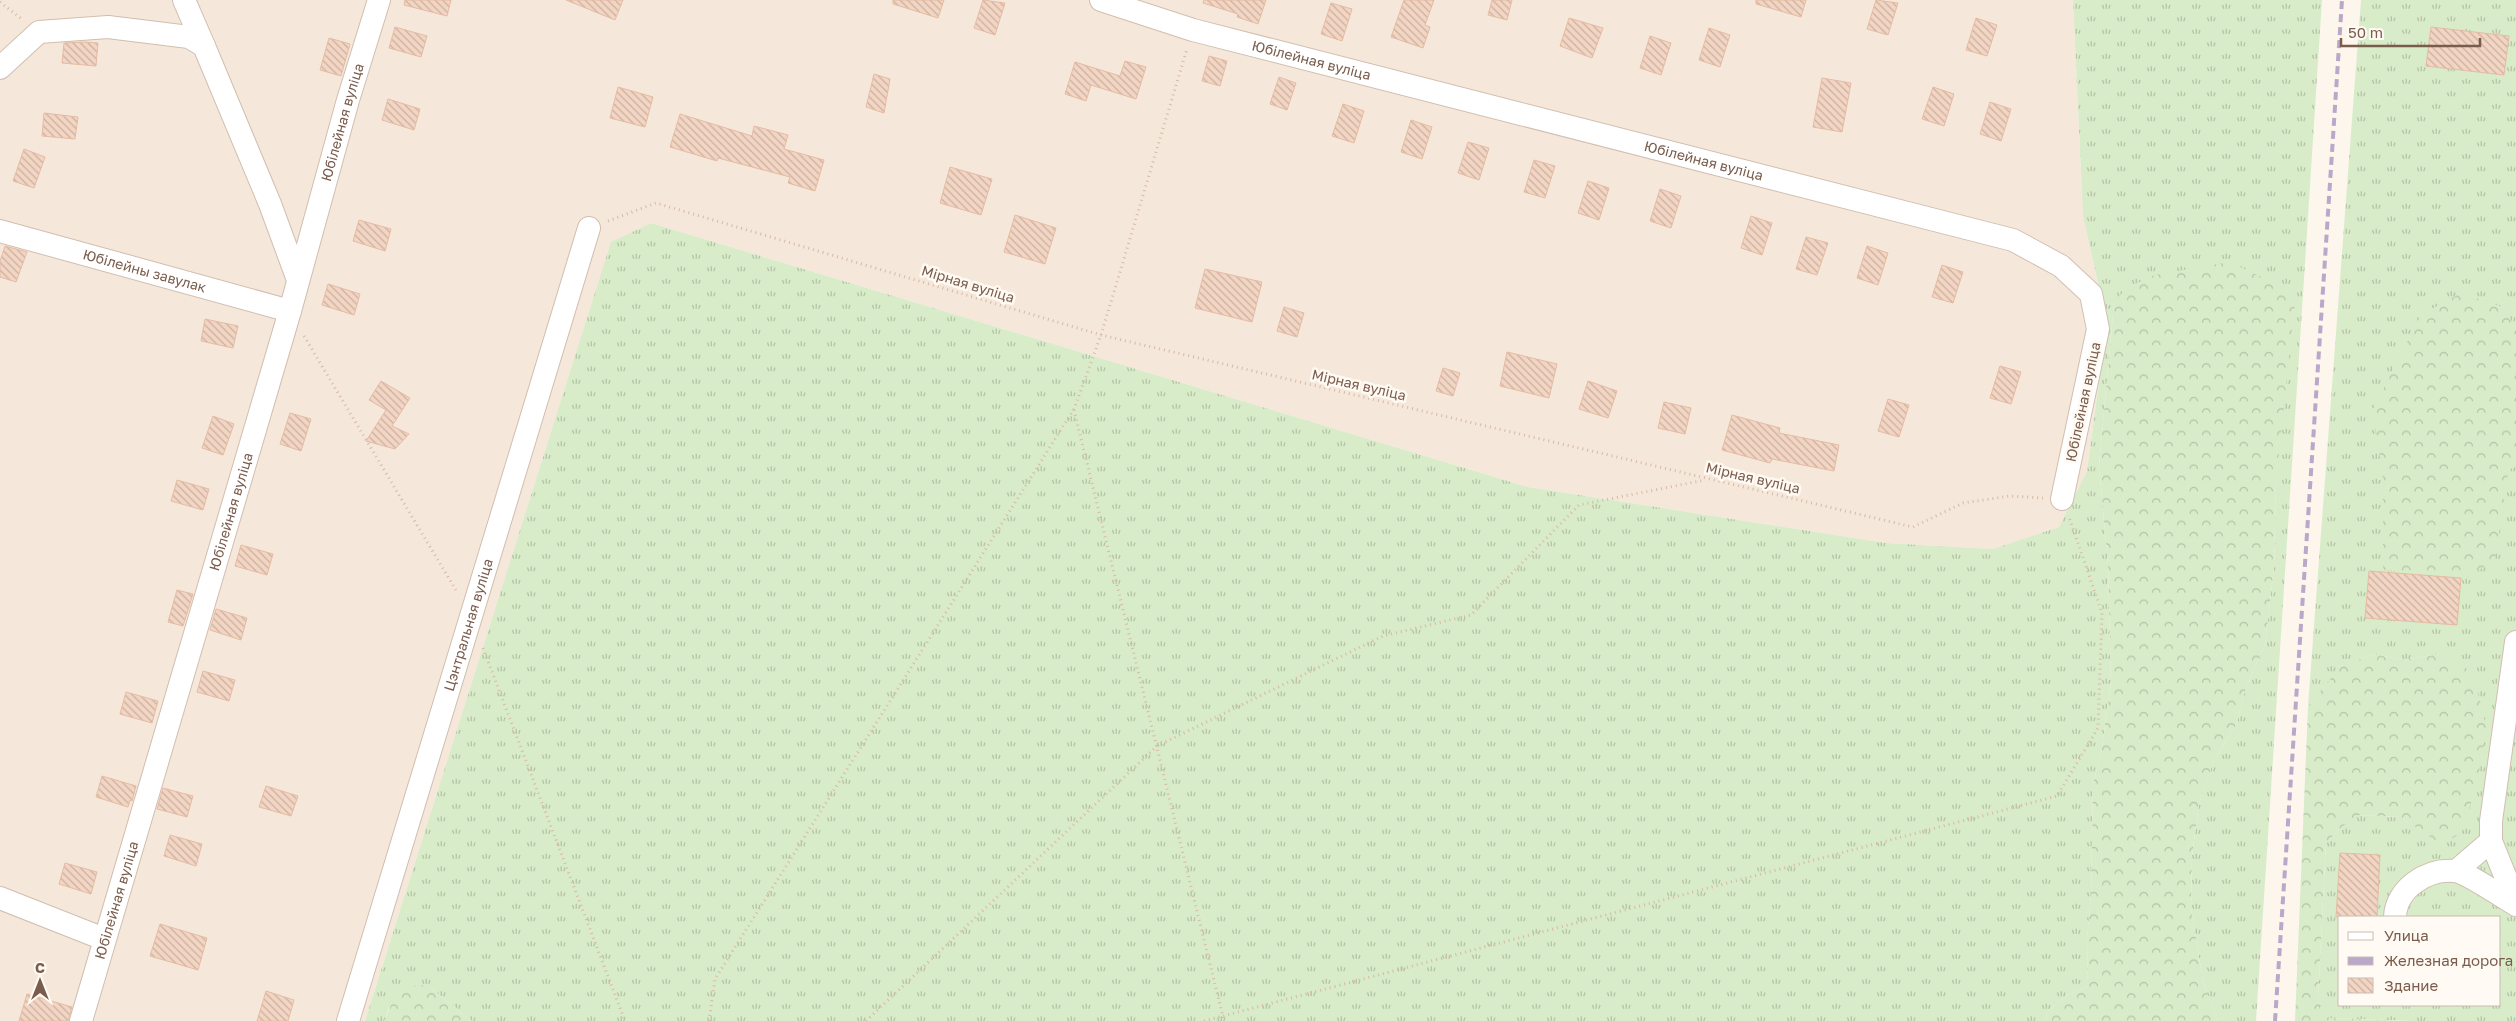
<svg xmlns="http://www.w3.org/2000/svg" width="2516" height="1021" viewBox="0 0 2516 1021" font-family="'Golos Text',sans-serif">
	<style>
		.residential { fill: #f5e8da }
		.grass { fill: url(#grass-tufts); fill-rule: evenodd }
		.forest { fill: url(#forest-crowns) }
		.building { fill: url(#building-back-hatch); stroke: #e6bba3 }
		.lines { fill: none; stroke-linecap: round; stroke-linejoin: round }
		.minor-casing { stroke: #d1beb0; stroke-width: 24 }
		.path { stroke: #d9b8a5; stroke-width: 3; stroke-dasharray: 1 4; stroke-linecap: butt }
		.minor { stroke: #fff; stroke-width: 22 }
		.rail { stroke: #b9a8c9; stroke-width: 4; stroke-dasharray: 8 5; stroke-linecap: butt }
		.labels { text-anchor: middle; stroke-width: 5; stroke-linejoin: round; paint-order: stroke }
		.street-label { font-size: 14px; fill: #7a5c4d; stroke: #fffaf3 }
	</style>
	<defs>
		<pattern id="grass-tufts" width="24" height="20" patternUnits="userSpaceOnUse" patternTransform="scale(1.25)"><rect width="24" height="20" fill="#d8ecc9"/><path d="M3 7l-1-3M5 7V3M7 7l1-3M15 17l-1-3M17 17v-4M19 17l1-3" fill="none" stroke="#b4c2a5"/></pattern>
		<pattern id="forest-crowns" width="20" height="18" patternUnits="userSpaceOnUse" patternTransform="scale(1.25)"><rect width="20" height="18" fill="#d8ecc9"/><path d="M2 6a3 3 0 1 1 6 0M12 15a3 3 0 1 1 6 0" fill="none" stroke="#b4c2a5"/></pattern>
		<pattern id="building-back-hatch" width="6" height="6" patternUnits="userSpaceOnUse" patternTransform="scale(1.25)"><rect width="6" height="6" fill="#f3d5c3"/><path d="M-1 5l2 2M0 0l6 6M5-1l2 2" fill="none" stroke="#cab0a1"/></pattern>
	</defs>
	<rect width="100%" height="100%" fill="#fdf6ec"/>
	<path class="residential" d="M0 0H2073L2083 216 2107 323 2087 471 2059 527 1993 549 1886 543 1528 487 651 223 611 243 365 1021H0Z"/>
	<path class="grass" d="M2073 0H2322L2256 1021H2217L2203 981 2191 908 2192 856 2199 803 2214 760 2236 725 2247 684 2265 645 2274 567 2276 481 2114 303 2099 466 2108 564 2111 682 2101 754 2093 784 2091 895 2087 940 2088 986 2067 995 2047 1012 2046 1021H472L427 985 389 1008 384 1021H365L611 242 651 223 1528 487 1886 543 1993 549 2059 527 2087 471 2107 323 2083 216Z
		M2361 0H2516V1021H2412L2330 1018 2319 1013 2318 998 2326 843 2339 829 2358 815 2401 817 2442 844 2439 654 2404 660 2373 654 2342 666 2308 706ZM2340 917H2500V1005H2340Z"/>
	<path class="forest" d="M2229 262 2296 293 2276 481 2274 567 2265 645 2247 684 2236 725 2214 760 2199 803 2192 856 2191 908 2203 981 2217 1021H2046L2047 1012 2067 995 2088 986 2087 940 2091 895 2093 784 2101 754 2111 682 2108 564 2099 466 2114 303 2126 288 2155 275Z
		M2461 293 2503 307 2516 328V461L2508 474 2495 560 2468 577 2383 570V480L2373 409 2421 315Z
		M2373 654 2404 660 2439 654 2473 672 2486 726 2477 785 2461 833 2442 845 2401 817 2359 815 2339 829 2326 843 2318 998 2320 1013 2330 1018 2412 1021H2295L2308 706 2341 666Z
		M427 985 472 1021H384L399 987Z"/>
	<path class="building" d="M405 0H451L447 16 404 5Z
		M566 0H623L615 20Z
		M893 0H944L938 18 893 4Z
		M983 0 1005 3 995 35 974 28Z
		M1204 0H1266L1258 24 1237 17 1238 14 1203 3Z
		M1404 0H1434L1425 25 1430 27 1423 48 1391 37Z
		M1492 0H1512L1507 20 1488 15Z
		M1756 0H1806L1801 17 1756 4Z
		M1876 0 1898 3 1888 35 1867 29Z
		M1331 3 1352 9 1342 41 1321 34Z
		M1569 18 1603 28 1592 58 1560 46Z
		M1976 18 1997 25 1987 56 1966 50Z
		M395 27 427 36 421 57 389 48Z
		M2431 27 2509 36 2504 75 2426 66Z
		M1709 28 1730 35 1720 67 1699 60Z
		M1650 36 1671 43 1661 75 1640 68Z
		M329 38 350 44 341 76 320 70Z
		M84 42 98 43 96 66 62 63 64 43Z
		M1209 56 1227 61 1220 86 1202 81Z
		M1125 61 1146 67 1136 99 1091 85 1086 101 1065 94 1075 62 1120 76Z
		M874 74 890 79 884 113 866 107Z
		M1279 77 1296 83 1287 110 1270 104Z
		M1822 78 1851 83 1842 132 1813 127Z
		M618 87 653 97 645 127 610 118Z
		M1933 87 1954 94 1944 126 1922 119Z
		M388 99 420 109 414 130 382 120Z
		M1990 102 2011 109 2001 141 1980 134Z
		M1343 104 1364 111 1354 143 1332 136Z
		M44 113 78 117 75 139 42 136Z
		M680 114 752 136 754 126 788 135 784 149 824 160 815 191 788 183 790 177 718 158 717 161 670 147Z
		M1411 120 1432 127 1422 159 1401 152Z
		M1468 142 1489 148 1479 180 1458 173Z
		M24 149 45 157 34 188 13 181Z
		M1534 160 1555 166 1545 198 1524 192Z
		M950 167 992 179 981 215 940 203Z
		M1588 181 1609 188 1599 220 1578 213Z
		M1660 189 1681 196 1671 228 1650 221Z
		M1015 215 1056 228 1045 264 1004 252Z
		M1751 216 1772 223 1762 255 1741 248Z
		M359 220 391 229 385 251 353 241Z
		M1806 237 1828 243 1817 275 1796 269Z
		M5 246 27 252 16 282 0 277V261Z
		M1867 246 1888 253 1878 285 1857 278Z
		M1942 265 1963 272 1953 303 1932 297Z
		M1205 269 1262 282 1252 322 1195 308Z
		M328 284 360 294 354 315 322 305Z
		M1284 307 1304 313 1297 337 1277 331Z
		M205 319 238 326 233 348 201 341Z
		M1507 352 1557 364 1549 398 1500 386Z
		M2000 366 2021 372 2011 404 1990 398Z
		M1443 368 1460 373 1453 396 1436 391Z
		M381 381 410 398 392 426 409 434 395 449 366 441 386 410 369 400Z
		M1588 381 1617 391 1608 418 1579 409Z
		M1888 399 1909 405 1899 437 1878 431Z
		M1664 402 1691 408 1685 434 1658 428Z
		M290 413 311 419 301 451 280 444Z
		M1732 415 1780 428 1779 433 1839 445 1834 471 1772 459 1770 463 1722 450Z
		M213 416 234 424 223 455 202 448Z
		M177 480 209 489 203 510 171 501Z
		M241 545 273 554 267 575 235 566Z
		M2369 571 2461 578 2457 625 2365 618Z
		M177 590 193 594 183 626 168 622Z
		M216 609 247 618 241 640 210 630Z
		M203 671 235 680 229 701 197 692Z
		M126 692 158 701 152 723 120 714Z
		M102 776 136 786 132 801 130 800 128 807 96 797Z
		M266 786 298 796 291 816 259 807Z
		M163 788 193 796 187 817 157 809Z
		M170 835 202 844 196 866 164 856Z
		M2340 853 2380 855 2377 917H2336Z
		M65 863 97 872 91 894 59 884Z
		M160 924 207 938 198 970 150 956Z
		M266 991 294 1000 288 1021H257Z
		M27 994 72 1007 68 1021H19Z"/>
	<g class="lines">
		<g class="minor-casing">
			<g id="minor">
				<path d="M184 0 204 46"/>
				<path id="s1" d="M1101 0 1193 30 2013 240 2061 266 2091 294 2098 329 2062 499"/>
				<path d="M0 68 39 32 108 27 189 37 204 46 270 204 298 280"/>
				<path id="s2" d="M0 231 290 311"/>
				<path d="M2516 642 2491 821V841L2516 903"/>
				<path d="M2456 871 2491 841"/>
				<path d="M0 898 104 939"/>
				<path d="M2395 917C2396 889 2427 868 2455 871 2466 872 2504 898 2516 905"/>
				<path id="s3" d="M81 1021 290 311 348 100 379 0"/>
				<path id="s4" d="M348 1021 589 228"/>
			</g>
		</g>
		<path class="path" d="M0 2 23 20
			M608 221 656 203 1101 335 1913 527 1963 503 2010 496 2043 498
			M304 336 457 592
			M1074 410 1224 1021
			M483 648 625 1021
			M709 1021 715 979 1074 409 1101 335 1187 49
			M866 1021 1157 746 1383 636 1471 615 1579 505 1705 480
			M1204 1021 2057 796 2098 728 2102 613 2069 517"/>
		<use href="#minor" class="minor"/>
		<path class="rail" d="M2275 1021 2342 0"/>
	</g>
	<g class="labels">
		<g class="street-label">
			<text dy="5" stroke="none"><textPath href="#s1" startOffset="219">Юбілейная вуліца</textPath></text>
			<text dy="5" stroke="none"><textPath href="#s3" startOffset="936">Юбілейная вуліца</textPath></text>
			<text dy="5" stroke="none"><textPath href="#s1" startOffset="624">Юбілейная вуліца</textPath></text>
			<text dy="5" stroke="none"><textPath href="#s2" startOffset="150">Юбілейны завулак</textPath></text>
			<text transform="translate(968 284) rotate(17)" y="5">Мірная вуліца</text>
			<text transform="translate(1359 385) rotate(13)" y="5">Мірная вуліца</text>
			<text transform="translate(2083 402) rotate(-78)" y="5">Юбілейная вуліца</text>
			<text transform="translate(1753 478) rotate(13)" y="5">Мірная вуліца</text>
			<text dy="5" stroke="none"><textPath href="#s3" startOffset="531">Юбілейная вуліца</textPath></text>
			<text dy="5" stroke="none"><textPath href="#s4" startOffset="414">Цэнтральная вуліца</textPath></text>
			<text dy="5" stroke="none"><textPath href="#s3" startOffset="126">Юбілейная вуліца</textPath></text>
		</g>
	</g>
	<rect x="2338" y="916" width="162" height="90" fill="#fffaf3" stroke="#cabbb1"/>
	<rect x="2348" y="932" width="25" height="8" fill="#ffffff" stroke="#cabbb1"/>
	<text x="2384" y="941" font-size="15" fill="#7a5c4d">Улица</text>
	<rect x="2348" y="957" width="25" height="8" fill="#b9a8c9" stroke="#cabbb1"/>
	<text x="2384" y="966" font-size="15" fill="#7a5c4d">Железная дорога</text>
	<rect x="2348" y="978" width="25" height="15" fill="url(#building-back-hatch)" stroke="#cabbb1"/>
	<text x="2384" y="991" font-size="15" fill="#7a5c4d">Здание</text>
	<g transform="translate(40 981)" stroke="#fffaf3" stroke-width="4" paint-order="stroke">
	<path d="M0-4L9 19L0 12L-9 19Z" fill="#7a5c4d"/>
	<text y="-8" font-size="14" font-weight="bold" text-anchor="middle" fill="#7a5c4d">С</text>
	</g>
	<path d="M2341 38v8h139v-8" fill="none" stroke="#7a5c4d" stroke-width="2.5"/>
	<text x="2348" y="38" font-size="15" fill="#7a5c4d" stroke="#fffaf3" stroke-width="4" paint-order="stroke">50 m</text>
</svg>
